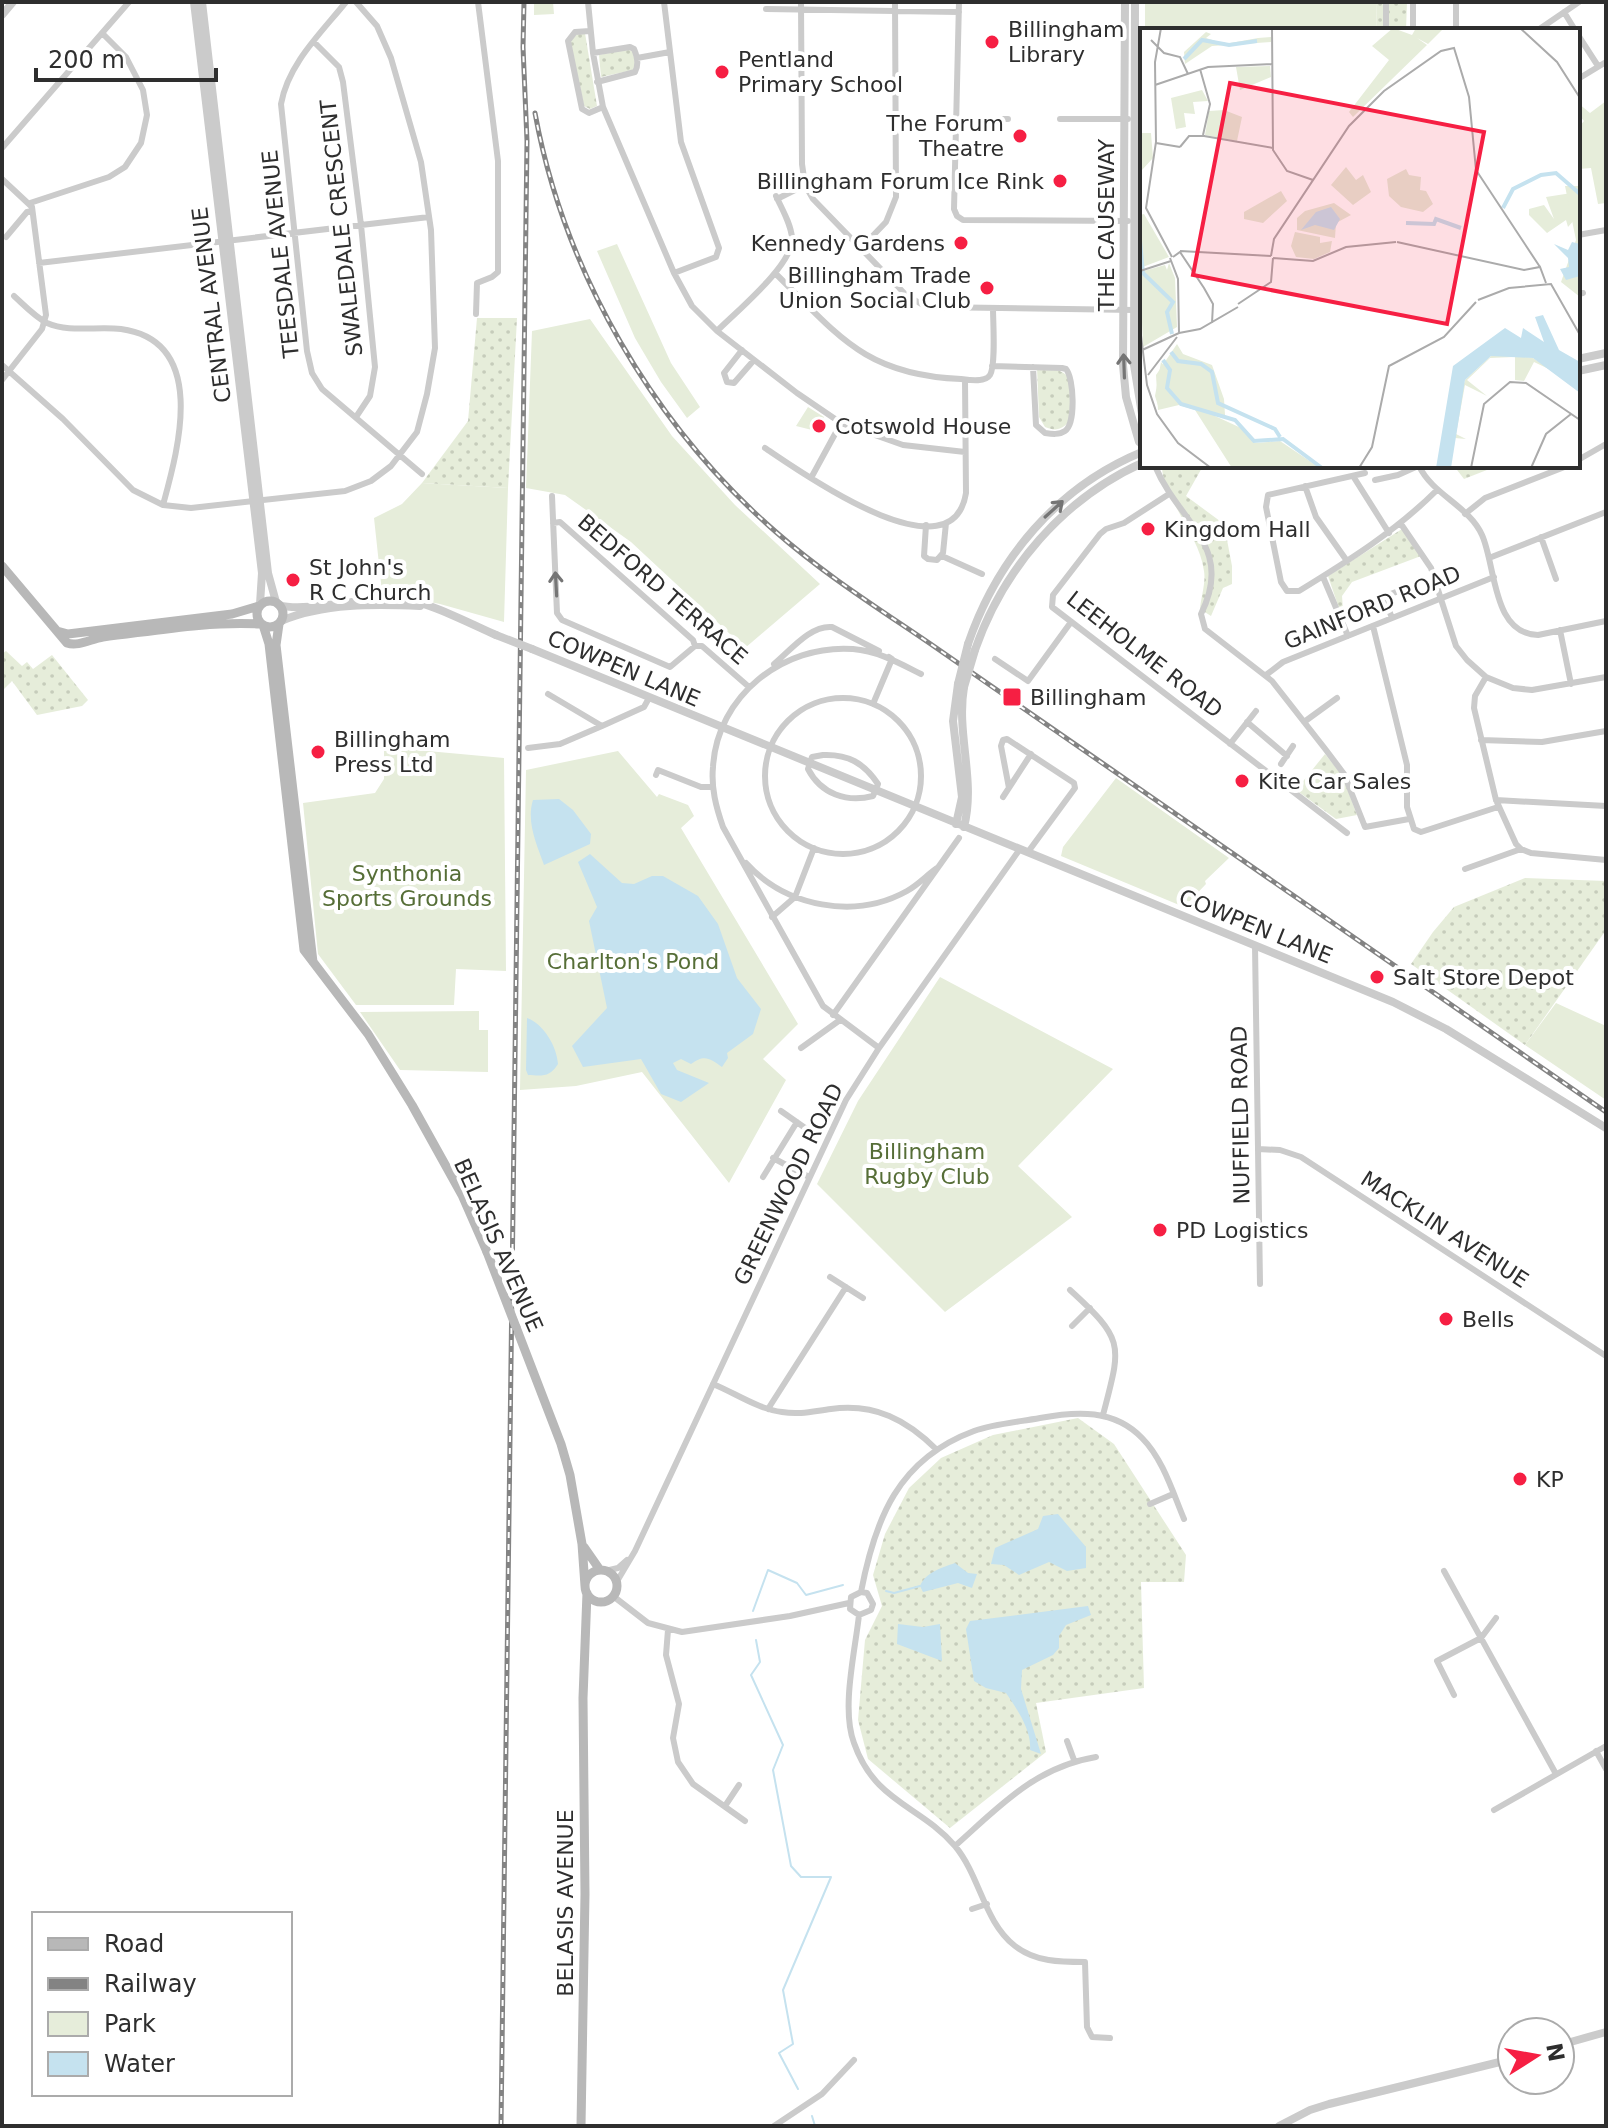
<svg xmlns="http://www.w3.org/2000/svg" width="1608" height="2128" viewBox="0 0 1608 2128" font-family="'DejaVu Sans',sans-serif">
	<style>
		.grass { fill: url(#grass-dots) }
		.green { fill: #e6edda }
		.water { fill: #c5e2ef }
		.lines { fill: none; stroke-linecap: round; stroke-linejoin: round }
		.stream { stroke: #c5e2ef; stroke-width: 2 }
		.minor { stroke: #cbcbcb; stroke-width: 6 }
		.tertiary { stroke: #cbcbcb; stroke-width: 8 }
		.secondary { stroke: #b8b8b8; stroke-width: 9 }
		.rail-casing { stroke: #838383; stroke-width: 5 }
		.rail { stroke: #fff; stroke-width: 2; stroke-dasharray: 6; stroke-linecap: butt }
		.tertiary-bridge { stroke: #cbcbcb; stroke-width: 8 }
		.secondary-bridge { stroke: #b8b8b8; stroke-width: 9 }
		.oneway { stroke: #757575 }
		.poi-dot { fill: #f61f43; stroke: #fff; stroke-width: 3 }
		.labels { text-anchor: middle; stroke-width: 8; stroke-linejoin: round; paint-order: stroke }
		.poi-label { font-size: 22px; fill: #2e2e2e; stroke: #fff; text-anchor: start }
		.street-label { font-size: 22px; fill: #2e2e2e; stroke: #fff }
		.park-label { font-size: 22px; fill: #566e37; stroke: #fff }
		.inset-river { fill: none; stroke: #c5e2ef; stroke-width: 4 }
		.inset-road { fill: none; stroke: #ababab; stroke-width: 2 }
		.view { fill: #f61f43; fill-opacity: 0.15; stroke: #f61f43; stroke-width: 4 }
		.inset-edge { fill: none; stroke: #2e2e2e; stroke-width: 4 }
	</style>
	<defs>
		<pattern id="grass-dots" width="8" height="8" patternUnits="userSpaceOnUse" patternTransform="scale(2)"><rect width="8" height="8" fill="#e6edda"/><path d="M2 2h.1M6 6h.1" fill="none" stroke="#c6ccbb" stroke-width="1.8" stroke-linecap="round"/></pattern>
	</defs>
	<rect width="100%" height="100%" fill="#fff"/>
	<path class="grass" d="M1377 2H1407L1406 30H1376Z
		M585 33 597 106 590 109 584 106 570 41 577 34Z
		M628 49 633 52 635 64 633 70 601 77 599 55Z
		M477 318H517L508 488 422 483 468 421Z
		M1037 368C1080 368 1070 385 1071 420 1062 429 1057 432 1045 427L1039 417Z
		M1162 466H1203L1186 496 1224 524 1232 566V584L1223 588 1211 616 1200 609C1201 597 1206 583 1204 571 1200 536 1162 497 1162 466Z
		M1454 466H1497L1464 479Z
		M1402 529 1421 556 1352 582 1342 596 1344 623 1328 576Z
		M6 651 22 666 27 662 33 669 52 655 88 700 82 706 37 715 12 681 2 691V654Z
		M1325 754 1342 775 1357 815 1336 819 1296 790Z
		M1525 878 1606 881V930L1525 1045 1411 964 1433 932 1454 907Z
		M1078 1418 1114 1444 1186 1555 1184 1582H1141L1144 1688 1036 1703 1046 1752 950 1828 868 1759 858 1720 865 1640 882 1606 873 1575 885 1534 909 1488 941 1458 993 1435Z"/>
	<path class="green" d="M534 2H553L554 14 534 15Z
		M1145 2H1377L1376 30H1145Z
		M1606 101V203L1598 204 1591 168 1579 169 1578 163V128L1584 121 1578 114V103L1590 113Z
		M617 244 671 363 700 407 687 418 661 382 635 338 597 251Z
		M590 319 672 436 735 505 820 584 745 648 631 542 565 495 526 488 532 331Z
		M808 407 824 417 822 422 810 425 812 430 796 426Z
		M422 483 508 488 504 622 440 604 382 592 374 518 402 504Z
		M384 747 504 758 506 971 456 969 454 1005H356L318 954 303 803 375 793 384 779Z
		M618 751 657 797 659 794 688 805 694 816 681 828 798 1024 763 1059 786 1080 729 1183 642 1072 576 1086 520 1090 526 770Z
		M1116 778 1229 858 1205 881 1206 884 1184 907 1061 856 1063 847Z
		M940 977 1113 1069 1018 1166 1072 1217 945 1312 817 1184 858 1101Z
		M1556 1003 1606 1026V1100L1525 1045Z
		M479 1011V1030H488V1072L400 1070 360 1012Z"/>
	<path class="water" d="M559 799 573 810 591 834 590 844 544 865C537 845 526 822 533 800Z
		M590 854 622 883 634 884 652 876H663L698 896 718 924 737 978 761 1009 753 1034 727 1053 728 1058 722 1067C710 1058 704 1054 691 1064L681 1059 673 1063 677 1070 709 1083 681 1102 661 1094 641 1059 583 1067 572 1046 607 1008 589 921 597 907 578 862Z
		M527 1018C544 1024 557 1047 558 1064 550 1077 543 1076 528 1075L526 1070Z
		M1058 1514 1086 1547V1568L1067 1571 1049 1562 1019 1575 1004 1565 991 1564 995 1548 1038 1529 1043 1516Z
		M955 1563 968 1573 977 1574 972 1588 958 1583 923 1592 920 1586C926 1572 941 1568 955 1563Z
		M1088 1606 1091 1615 1066 1625 1059 1636V1648L1053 1655 1022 1670 1021 1689 1041 1754 1030 1750C1032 1731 1017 1709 1006 1693L986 1688 974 1681 966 1629 970 1621Z
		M898 1624 923 1627 940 1624 942 1661 897 1644Z"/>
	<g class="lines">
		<path class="stream" d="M886 1591 894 1593 920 1586
			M753 1611 768 1570 797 1583 806 1595 843 1585
			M756 1640 760 1662 751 1675 783 1745 773 1770 791 1866 801 1877H831L783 1990 793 2044 779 2053 798 2089
			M812 2116 815 2126"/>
		<path class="minor" d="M346 2C321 33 288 64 281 104L307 351 312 373 322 389 422 474
			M588 2 593 53 603 107 674 273 692 306 717 331 797 393 841 423 903 445 965 452
			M664 2 681 142 719 248 716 257 674 273
			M801 2 802 164 805 185 813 199 906 295 923 305 932 307 1135 310
			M959 2 954 209 957 216 963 220 1128 221
			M1413 2V30
			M1456 2V30
			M766 9 959 12
			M1564 12 1575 30
			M1386 30V2
			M1538 30 1579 2
			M590 31 575 32 568 41 582 109 589 113 603 107
			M1578 35 1598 66
			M314 42 339 67 343 82 361 225 375 367 370 396 356 417
			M593 53 630 47 634 49C637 56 639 65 635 72L597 82
			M637 58 670 52
			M1578 79 1606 62
			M1060 119H1128
			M956 122 970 119H1008
			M2 148 129 2
			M2 179 32 207 46 315 42 329 2 380
			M777 199 805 185
			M30 203 109 177 125 167 141 143 147 115 143 90 126 57 102 33
			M1578 235 1606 230
			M6 237 27 212 32 211
			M861 248 886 222 896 197 895 2
			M39 263 429 217
			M775 273C839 336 865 375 961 379 969 380 985 383 990 375 996 365 993 322 993 308
			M1578 294 1583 293
			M14 296C24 305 35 317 47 323 69 333 97 326 121 329 209 341 178 450 163 505
			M476 314 477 283 492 277 498 272V161L478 2
			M717 331C737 311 794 264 792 238 791 224 782 209 776 196
			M742 350 724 373 727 382 734 383 754 360
			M2 365 63 419 133 490 163 505 191 508 345 491 371 481 391 466 417 432 427 394 435 348 431 230 421 162 391 58 377 26 356 2
			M992 366 1062 368 1066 369C1074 378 1076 424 1065 431 1059 435 1052 434 1045 433L1036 425 1033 367
			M765 448C798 470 952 581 966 493L965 380
			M1578 460 1606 444
			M1155 466C1179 523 1235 546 1201 614L1205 629 1272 681 1326 750 1344 774 1365 827 1409 819
			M1419 466C1433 495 1469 506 1482 535 1496 566 1492 634 1538 635L1606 621
			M1365 473 1268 495 1266 507 1281 582 1287 591H1299C1348 561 1396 531 1437 490
			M1353 476 1389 533
			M811 478 841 423
			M1375 480 1398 475 1418 466
			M1305 486 1316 517 1347 561
			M1169 494 1124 523 1106 529 1100 534 1053 595 1052 607 1347 833
			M552 496 557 613 562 620 670 667 695 646
			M1465 514 1485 498 1567 466
			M553 523 560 522 693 640 695 646H702L749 687
			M1401 524 1431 568 1456 646 1467 660 1486 677 1513 688 1532 690 1606 677
			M926 525 924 556 928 559 937 560 943 553 946 523
			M1541 537 1556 579
			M942 556 982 574
			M1489 558 1606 512
			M1323 577 1348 636
			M1384 597 1392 618
			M1368 602 1396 592
			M1373 626 1407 765V807L1414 829 1421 832 1498 807
			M1560 630 1571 684
			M995 659 1028 681 1071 622
			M774 664C790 651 810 625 832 627L879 651
			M1266 675 1283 662 1494 577
			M1486 677 1475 696 1474 708 1496 800 1516 844 1521 849 1531 853 1606 860
			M548 694 602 726 644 707 649 698
			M765 776a78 78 0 1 1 156 0a78 78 0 1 1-156 0Z
			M873 704 892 659 889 657
			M1247 722 1287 756
			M1304 722 1337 698
			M1481 740 1542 742 1606 731
			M1230 744 1256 711
			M528 748 560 744 602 726
			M823 755C848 754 864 763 878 784L873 796C847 803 821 794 808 769L812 757Z
			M1281 764 1293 746
			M656 775 658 770 701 787H713
			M1009 788 1001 746 1003 740 1007 739 1074 783 1075 788 1028 852
			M1003 797 1031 754
			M1496 800 1606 806
			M746 863C786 907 855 920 907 891 918 885 927 875 937 868
			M1465 869 1521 849
			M772 917 795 897 814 848
			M1255 945 1260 1284
			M833 1015 959 838
			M801 1048 840 1020
			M879 1048 823 1006 723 827C716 807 711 788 713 767 717 696 783 644 853 649 878 651 899 663 921 674
			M781 1111 808 1130
			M1258 1149 1280 1150 1301 1157 1606 1356
			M773 1158 809 1177
			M763 1177 797 1122
			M830 1277 863 1298
			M1070 1290C1126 1341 1121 1345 1103 1415
			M1072 1326 1090 1308
			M713 1384C735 1393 758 1409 782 1412 800 1415 814 1411 831 1409 875 1403 907 1420 937 1450
			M768 1409 846 1287
			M1150 1504 1173 1494
			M605 1571 618 1568 627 1560
			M1444 1571 1556 1774
			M616 1583 635 1551 846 1100 879 1048 1020 849
			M861 1592 867 1593 873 1604 871 1610 859 1615 850 1609 851 1597 861 1592C875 1519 898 1459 974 1431 994 1424 1018 1422 1040 1418 1077 1411 1114 1409 1142 1438 1163 1459 1173 1493 1184 1519
			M613 1596 648 1623 682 1632 790 1616 849 1603
			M859 1615C855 1652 841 1709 854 1743 875 1803 920 1805 955 1846 980 1876 984 1922 1015 1946 1036 1962 1060 1962 1085 1962L1087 2027 1092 2037 1110 2038
			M668 1630 666 1655 679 1704 673 1738 678 1762 693 1784 745 1821
			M1454 1695 1437 1661 1481 1638 1496 1618
			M1067 1741 1074 1760
			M1596 1751 1606 1769
			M725 1806 739 1785
			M1494 1810 1606 1746
			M955 1846C999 1807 1035 1767 1096 1757
			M972 1909 987 1904
			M774 2126 822 2094 854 2060"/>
		<path class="tertiary" d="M194 2 262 573 260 604
			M202 2 268 573 276 602
			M1125 2 1123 365 1126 397 1139 442 1142 444
			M1135 2 1134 365 1142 414
			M2 15 13 2
			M1578 359 1606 353
			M1578 371 1606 365
			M279 605C303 613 366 597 397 598 423 599 471 624 496 635
			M281 621C323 603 376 604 420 606
			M968 644C997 559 1057 487 1142 452
			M532 649 1393 1002 1446 1029 1606 1128
			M975 650C1003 569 1063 499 1142 463
			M956 824 962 797 953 721 958 684
			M964 827C976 780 956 734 964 687
			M1560 2045 1606 2032
			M1279 2126 1310 2110 1329 2104 1512 2059"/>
		<path class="secondary" d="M2 566 67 643C78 647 91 639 103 637 154 631 208 621 260 624
			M257 614a13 13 0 1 1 26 0a13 13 0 1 1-26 0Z
			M279 624 276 645 313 962
			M263 625 269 644 304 950 368 1034 412 1105 462 1195 487 1252
			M57 631 68 634 232 614 259 606
			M516 1327 561 1444 570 1475 582 1544 585 1586
			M584 1547 600 1570
			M585 1586a16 16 0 1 1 32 0a16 16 0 1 1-32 0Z
			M581 2126 585 1894 583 1698 587 1593"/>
		<g class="rail-casing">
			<path id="rail" d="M535 113C564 272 654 426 776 532 825 575 881 610 935 647 1001 693 1067 739 1134 785 1291 894 1449 1003 1606 1112
				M501 2126 527 141 523 47 524 2"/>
		</g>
		<use href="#rail" class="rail"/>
		<path class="tertiary-bridge" d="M496 635 532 649
			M958 684 968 644
			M964 687 975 650"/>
		<path class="secondary-bridge" d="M487 1252 516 1327"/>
	</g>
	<defs><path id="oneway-shaft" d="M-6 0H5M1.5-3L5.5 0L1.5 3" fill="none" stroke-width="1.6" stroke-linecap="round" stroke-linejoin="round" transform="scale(2)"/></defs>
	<g class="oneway">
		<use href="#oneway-shaft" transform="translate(1124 366) rotate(-92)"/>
		<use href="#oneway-shaft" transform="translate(1054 509) rotate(-42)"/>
		<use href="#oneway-shaft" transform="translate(556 584) rotate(-93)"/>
	</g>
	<g class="poi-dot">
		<circle cx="992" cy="42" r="8"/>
		<circle cx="722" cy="72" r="8"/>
		<circle cx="1020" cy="136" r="8"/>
		<circle cx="1060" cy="181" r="8"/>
		<circle cx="961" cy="243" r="8"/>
		<circle cx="987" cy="288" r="8"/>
		<circle cx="819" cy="426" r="8"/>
		<circle cx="1148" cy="529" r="8"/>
		<circle cx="293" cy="580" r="8"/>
		<rect x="1002" y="687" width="20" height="20" rx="4"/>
		<circle cx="318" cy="752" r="8"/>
		<circle cx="1242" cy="781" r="8"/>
		<circle cx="1377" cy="977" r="8"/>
		<circle cx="1160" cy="1230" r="8"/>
		<circle cx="1446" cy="1319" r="8"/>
		<circle cx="1520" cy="1479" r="8"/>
	</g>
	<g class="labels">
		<g class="poi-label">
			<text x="1008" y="37">Billingham<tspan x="1008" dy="25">Library</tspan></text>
			<text x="738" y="67">Pentland<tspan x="738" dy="25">Primary School</tspan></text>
			<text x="1004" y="131" text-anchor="end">The Forum<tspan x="1004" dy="25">Theatre</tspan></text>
			<text x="1044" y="189" text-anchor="end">Billingham Forum Ice Rink</text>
			<text x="945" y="251" text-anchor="end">Kennedy Gardens</text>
			<text x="971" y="283" text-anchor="end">Billingham Trade<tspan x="971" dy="25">Union Social Club</tspan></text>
			<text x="835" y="434">Cotswold House</text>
			<text x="1164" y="537">Kingdom Hall</text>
			<text x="309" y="575">St John's<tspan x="309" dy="25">R C Church</tspan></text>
			<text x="1030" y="705">Billingham</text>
			<text x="334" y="747">Billingham<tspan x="334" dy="25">Press Ltd</tspan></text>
			<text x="1258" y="789">Kite Car Sales</text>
			<text x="1393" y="985">Salt Store Depot</text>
			<text x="1176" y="1238">PD Logistics</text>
			<text x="1462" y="1327">Bells</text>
			<text x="1536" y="1487">KP</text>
		</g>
		<g class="street-label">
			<text transform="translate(1106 225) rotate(-90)" y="8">THE CAUSEWAY</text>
			<text transform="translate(341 228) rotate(-96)" y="8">SWALEDALE CRESCENT</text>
			<text transform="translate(280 254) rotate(-96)" y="8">TEESDALE AVENUE</text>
			<text transform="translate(211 305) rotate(-97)" y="8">CENTRAL AVENUE</text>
			<text transform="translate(663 589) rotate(41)" y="8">BEDFORD TERRACE</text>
			<text transform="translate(1372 607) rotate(-22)" y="8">GAINFORD ROAD</text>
			<text transform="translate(1145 654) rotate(38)" y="8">LEEHOLME ROAD</text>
			<text transform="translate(624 668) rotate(23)" y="8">COWPEN LANE</text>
			<text transform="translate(1256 926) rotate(22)" y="8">COWPEN LANE</text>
			<text transform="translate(1240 1115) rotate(-91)" y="8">NUFFIELD ROAD</text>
			<text transform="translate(788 1184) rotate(-64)" y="8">GREENWOOD ROAD</text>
			<text transform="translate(1445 1229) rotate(33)" y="8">MACKLIN AVENUE</text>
			<text transform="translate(499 1245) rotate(66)" y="8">BELASIS AVENUE</text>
			<text transform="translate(565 1903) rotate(-90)" y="8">BELASIS AVENUE</text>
		</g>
		<g class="park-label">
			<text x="407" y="881">Synthonia<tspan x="407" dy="25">Sports Grounds</tspan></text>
			<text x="633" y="969">Charlton's Pond</text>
			<text x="927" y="1159">Billingham<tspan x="927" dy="25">Rugby Club</tspan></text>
		</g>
	</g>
	<g transform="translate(1140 28)">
		<rect width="440" height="440" fill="#fff"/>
		<path d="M66 4 71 6 66 10 85 16 118 10 131 9V14L72 18 45 36 44 24ZM0 105H11L13 130 2 142ZM266 141 269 147 281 149 280 162 286 163 293 176 283 184 261 179 249 168 247 151ZM37 316 43 326 72 337 84 371 85 387 75 388 101 400 115 415 140 413 180 440H92L55 382 39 377 18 382 16 347ZM374 326V329L350 330 327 352 347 368 325 357 316 406 326 411 315 410 311 440 320 369 325 352 351 328Z" fill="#e6edda"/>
		<path d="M438 164 435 191 428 199 426 192 407 205 389 187V181L404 177 414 191 406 169ZM21 334 27 341 26 360 37 376 19 381 15 368Z" fill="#e6edda"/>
		<path d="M253 0 272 7 276 0H304L288 16 277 10 287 17 213 89 209 84 249 32 232 18ZM130 38 131 49 100 62 96 39ZM62 62 68 73 53 74 55 86 44 85 46 99 36 101 31 70ZM84 82 102 89 97 113 65 107 69 83ZM206 139 216 152 223 147 231 164 213 177 191 157ZM425 158H440V269L421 254 436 212ZM141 163 147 173 123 195 104 191V184ZM194 175 211 187 196 195 195 210 157 202V190L165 183ZM4 186 29 229 0 240V187ZM155 204 180 209V215L192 213 190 224 174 231 156 229 151 218ZM29 235 35 250 37 299 3 319 0 244 25 237 27 242ZM375 327 393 330 413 343 394 334 384 353 375 352Z" fill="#e6edda"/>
		<path d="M191 179 200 191 194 202 175 197 161 202 176 184ZM432 214 440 216V248L426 252 420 241 429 239 428 230 414 216 428 222ZM403 287 419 322 440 334V365L393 330 351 328 325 352 311 440H296L313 338 365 300 381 310 383 300 404 314 395 289Z" fill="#c5e2ef"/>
		<path class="inset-river" d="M44 31 62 12 89 17 117 13M363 180 373 161 401 147 416 145 440 166M266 195 294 196 296 191 321 200M0 213 3 245 33 274 27 284 32 306M31 324 38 333 61 336 72 344 78 375 135 401 140 409M23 332 30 342 27 360 41 376 95 392 114 413 143 411 182 440"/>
		<path class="inset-road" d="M21 0 15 34 16 114 6 180 32 229M132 0 133 122 147 143 173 152M380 0 417 34 440 70M11 12 24 25 40 29 48 46M60 41 70 76 63 107M15 57 68 39 132 36M64 108 133 120M16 115 40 119M40 119 49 108H65M257 214 384 242 400 239 406 255M40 223 131 228M131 228 134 211 209 98 244 63 301 23 314 20 329 69 336 142 400 239M33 229 40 224 64 260 73 276 72 295M30 230 38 251 39 305M133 230 173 233 206 219 256 214M0 243 31 233M338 272 369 260 411 256 440 307M98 276 131 254 133 230M0 299 7 357 17 386 38 415 71 440M39 305 60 301 98 279M0 323 39 305M8 347 37 309M219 440 232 419 249 338 304 309 336 274M331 440 344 376 370 354 386 355 440 392M391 440 406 406 431 386"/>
		<path class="view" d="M90 55 344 104 307 296 53 247Z"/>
		<rect width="440" height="440" class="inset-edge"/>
	</g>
	<rect width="1608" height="2128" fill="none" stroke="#2e2e2e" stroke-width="8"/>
	<rect x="32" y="1912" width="260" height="184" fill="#ffffff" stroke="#ababab" stroke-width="2"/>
	<rect x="48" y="1938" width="40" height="12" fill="#b8b8b8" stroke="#ababab" stroke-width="2"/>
	<text x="104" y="1952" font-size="24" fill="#2e2e2e">Road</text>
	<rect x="48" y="1978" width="40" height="12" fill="#838383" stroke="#ababab" stroke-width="2"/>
	<text x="104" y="1992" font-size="24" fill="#2e2e2e">Railway</text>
	<rect x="48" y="2012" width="40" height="24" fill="#e6edda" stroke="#ababab" stroke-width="2"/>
	<text x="104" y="2032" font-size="24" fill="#2e2e2e">Park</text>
	<rect x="48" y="2052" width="40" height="24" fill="#c5e2ef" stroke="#ababab" stroke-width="2"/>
	<text x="104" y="2072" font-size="24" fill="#2e2e2e">Water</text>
	<g transform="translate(1536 2056) rotate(79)"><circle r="38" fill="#ffffff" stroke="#ababab" stroke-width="2"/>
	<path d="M0-6L14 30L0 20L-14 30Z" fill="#f61f43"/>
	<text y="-12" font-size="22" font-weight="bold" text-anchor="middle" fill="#2e2e2e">N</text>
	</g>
	<path d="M36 68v12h180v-12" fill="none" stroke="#2e2e2e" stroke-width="4"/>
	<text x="48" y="68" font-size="24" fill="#2e2e2e" stroke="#ffffff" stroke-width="6" paint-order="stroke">200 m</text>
</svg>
